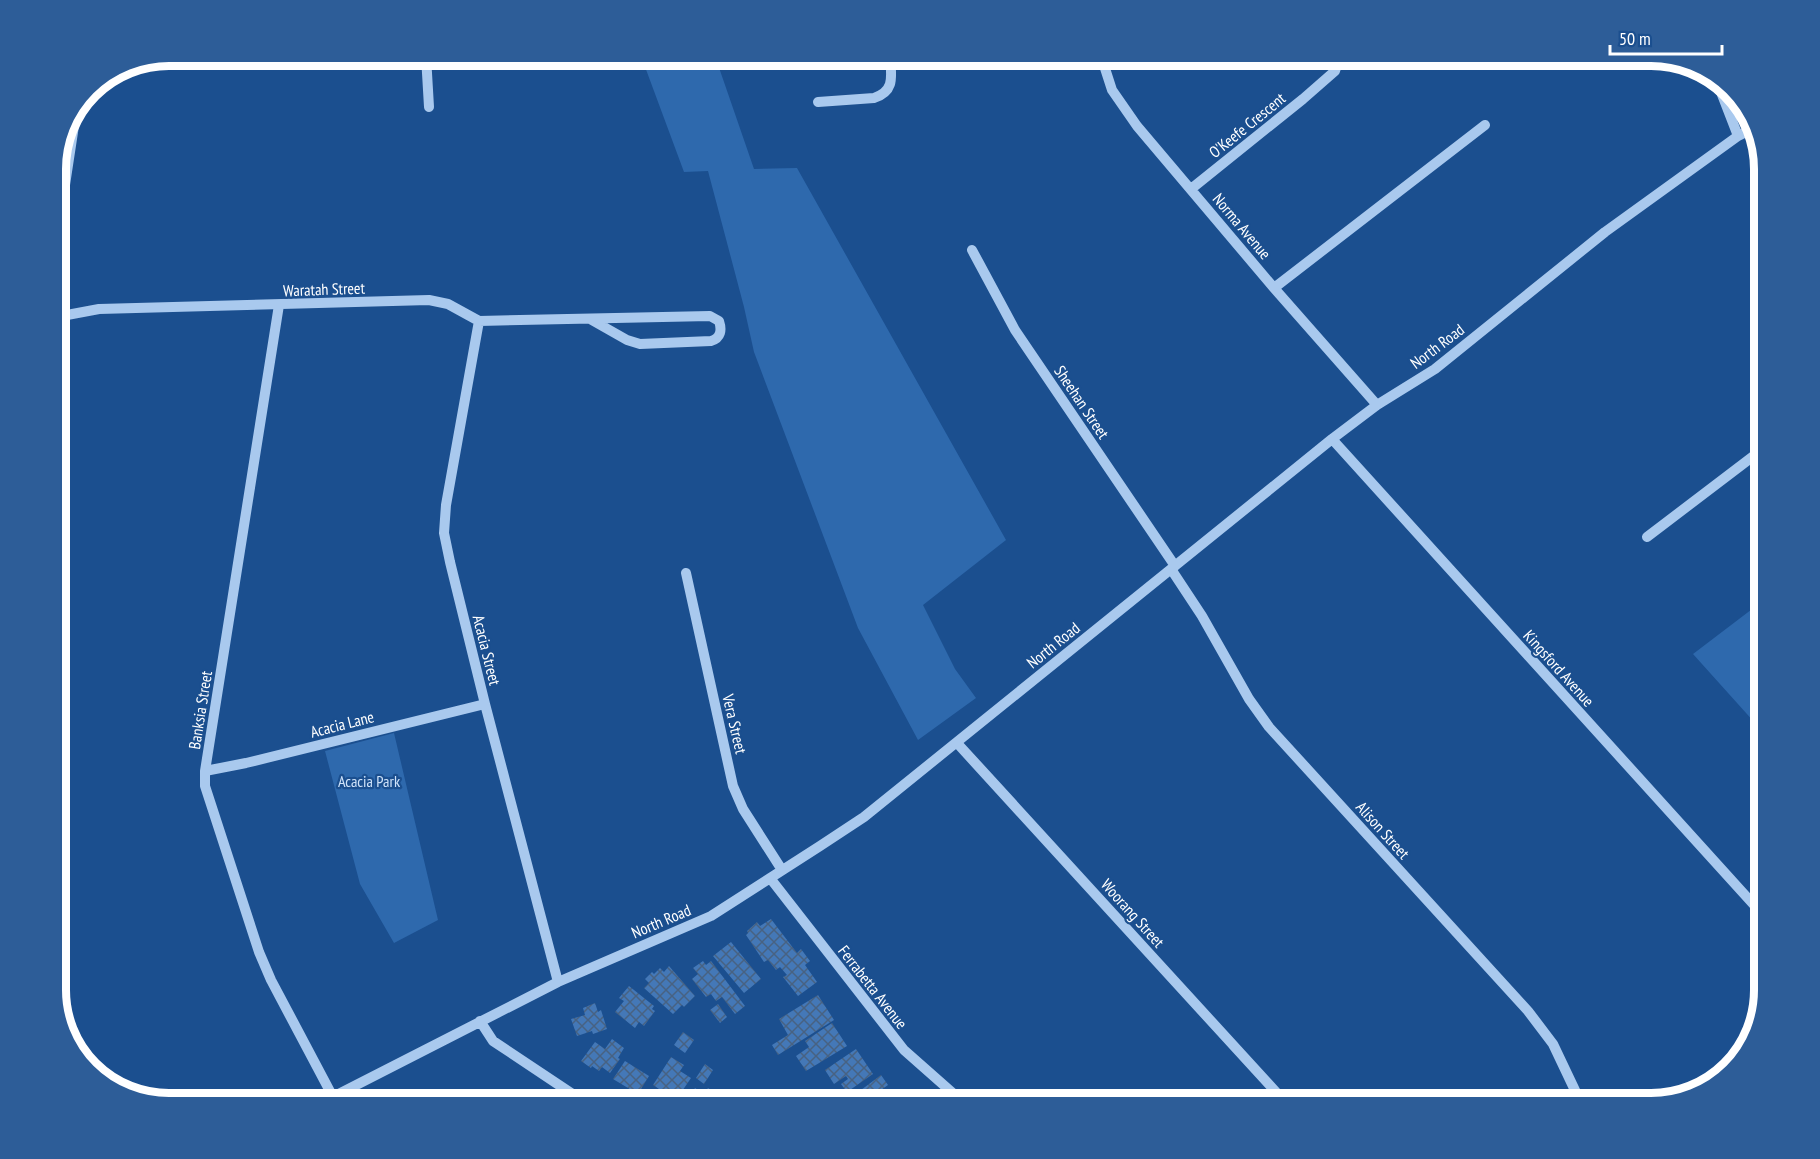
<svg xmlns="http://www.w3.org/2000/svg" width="1820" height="1159" viewBox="0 0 1820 1159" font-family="'PT Sans Narrow',sans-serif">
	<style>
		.green { fill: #2e69ad }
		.building { fill: url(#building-cross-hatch) }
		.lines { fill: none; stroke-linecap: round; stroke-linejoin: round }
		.minor { stroke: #a9c9ee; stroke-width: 10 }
		.labels { text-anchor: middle; stroke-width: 4.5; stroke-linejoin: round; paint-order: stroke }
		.street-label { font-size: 16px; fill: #fff; stroke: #1b4f8f }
		.park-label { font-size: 16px; fill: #cfe3fa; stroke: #1b4f8f }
		.rim { fill: none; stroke: #fff; stroke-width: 8 }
	</style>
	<defs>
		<pattern id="building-cross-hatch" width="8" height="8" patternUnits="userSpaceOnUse" patternTransform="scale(1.5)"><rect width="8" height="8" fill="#4478b7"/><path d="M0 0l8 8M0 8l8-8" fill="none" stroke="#486282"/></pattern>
	</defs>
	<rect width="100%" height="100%" fill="#1b4f8f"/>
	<path class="green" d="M641 56H715L754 169 797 168 1006 540 923 605 955 669 976 698 918 740 858 628 754 352 744 307 708 171 684 172Z
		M1764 600V733L1693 654Z
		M394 733 438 920 394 943 360 884 325 751Z"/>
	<path class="building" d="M771 919 797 953 801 949 810 961 805 965 817 982 798 996 783 977 787 975 780 967 776 970 768 960 764 962 746 935 748 933 747 931 757 922 760 926Z
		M731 942 761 979 744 993 713 956Z
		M703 961 706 965 711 961 745 1006 735 1014 722 997 716 1001 711 994 706 997 692 979 698 974 693 968Z
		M669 966 695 996 684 1007 682 1005 673 1014 644 988 649 983 645 979 652 972 654 974 660 968 664 972Z
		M629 986 654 1006 652 1009 655 1011 644 1026 639 1022 635 1028 615 1012 624 1001 619 998Z
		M818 995 834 1020 778 1055 772 1045 788 1035 779 1019Z
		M595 1003 598 1012 601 1010 607 1029 593 1034 592 1031 577 1036 571 1019 585 1015 583 1008Z
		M718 1004 727 1017 720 1023 710 1010Z
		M832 1023 847 1046 806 1071 796 1056 809 1047 805 1041Z
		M683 1032 694 1040 685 1053 674 1045Z
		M612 1039 624 1048 618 1058 620 1059 610 1073 602 1067 599 1071 592 1066 591 1068 581 1061 595 1042 605 1049Z
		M856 1049 873 1074 847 1092 841 1084 848 1079 846 1076 834 1084 825 1070Z
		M671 1057 684 1065 680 1071 691 1078 674 1103 667 1102 666 1103H659L653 1099 659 1089 653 1085Z
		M625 1061 649 1076 638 1094 613 1079Z
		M705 1064 713 1070 704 1084 696 1078Z
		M881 1075 888 1085 881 1090 886 1095 883 1097 888 1103H852L849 1099Z
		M695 1088 704 1094 708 1088 719 1095 714 1103H686Z"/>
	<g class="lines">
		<path class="minor" d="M426 56 429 107
			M1101 56 1112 90 1137 126 1274 288 1377 405
			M1714 74 1738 136
			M818 102 874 98C896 91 891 75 890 56
			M1191 189 1303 99 1335 71 1340 56
			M56 244 75 119
			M972 250 1015 330 1175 566
			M1274 288 1485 125
			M279 305 205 771V786L259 952 271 980 333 1097
			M56 320 67 315 99 309 429 300 448 304 479 321 710 316 719 321C722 330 721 338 711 341L640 344 627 340 590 319
			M479 321 446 505 444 533 450 562 485 704 558 982
			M1332 439 1764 916
			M1647 537 1764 448
			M1171 569 1202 616 1249 699 1269 727 1528 1011 1553 1044 1581 1103
			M686 573 733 786 743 809 782 870
			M957 743 1286 1103
			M205 771 246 763 485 704
			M770 878 904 1050 964 1103
			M480 1021 493 1041 586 1103
			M321 1103 558 982 711 916 820 846 864 817 1332 439 1377 405 1435 369 1605 232 1738 136 1754 128"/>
	</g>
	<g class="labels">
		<g class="street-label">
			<text transform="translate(1247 125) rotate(-39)" y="6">O'Keefe Crescent</text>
			<text transform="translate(1242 226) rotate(50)" y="6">Norma Avenue</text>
			<text transform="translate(324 289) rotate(-2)" y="6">Waratah Street</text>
			<text transform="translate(1437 346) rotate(-37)" y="6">North Road</text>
			<text transform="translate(1082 402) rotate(56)" y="6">Sheehan Street</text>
			<text transform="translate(1053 645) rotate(-39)" y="6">North Road</text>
			<text transform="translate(487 650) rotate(76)" y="6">Acacia Street</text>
			<text transform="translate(1559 668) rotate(48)" y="6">Kingsford Avenue</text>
			<text transform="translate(200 710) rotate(-81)" y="6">Banksia Street</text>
			<text transform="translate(342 724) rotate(-14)" y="6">Acacia Lane</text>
			<text transform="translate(735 724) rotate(77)" y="6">Vera Street</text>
			<text transform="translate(1383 830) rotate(48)" y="6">Alison Street</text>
			<text transform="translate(1133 913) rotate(48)" y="6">Woorang Street</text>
			<text transform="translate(661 921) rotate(-23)" y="6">North Road</text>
			<text transform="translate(873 987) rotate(52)" y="6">Ferrabetta Avenue</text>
		</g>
		<g class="park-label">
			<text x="369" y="787">Acacia Park</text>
		</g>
	</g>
	<path d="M0 0H1820V1159H0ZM169 66H1651A103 103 0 0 1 1754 169V990A103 103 0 0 1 1651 1093H169A103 103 0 0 1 66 990V169A103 103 0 0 1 169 66Z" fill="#2d5d98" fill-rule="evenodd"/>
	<path class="rim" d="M169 66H1651A103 103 0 0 1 1754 169V990A103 103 0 0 1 1651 1093H169A103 103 0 0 1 66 990V169A103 103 0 0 1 169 66Z"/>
	<path d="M1610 45v9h112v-9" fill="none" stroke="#ffffff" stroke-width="3"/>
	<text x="1619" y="45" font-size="18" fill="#ffffff" stroke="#1b4f8f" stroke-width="4.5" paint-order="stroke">50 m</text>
</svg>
